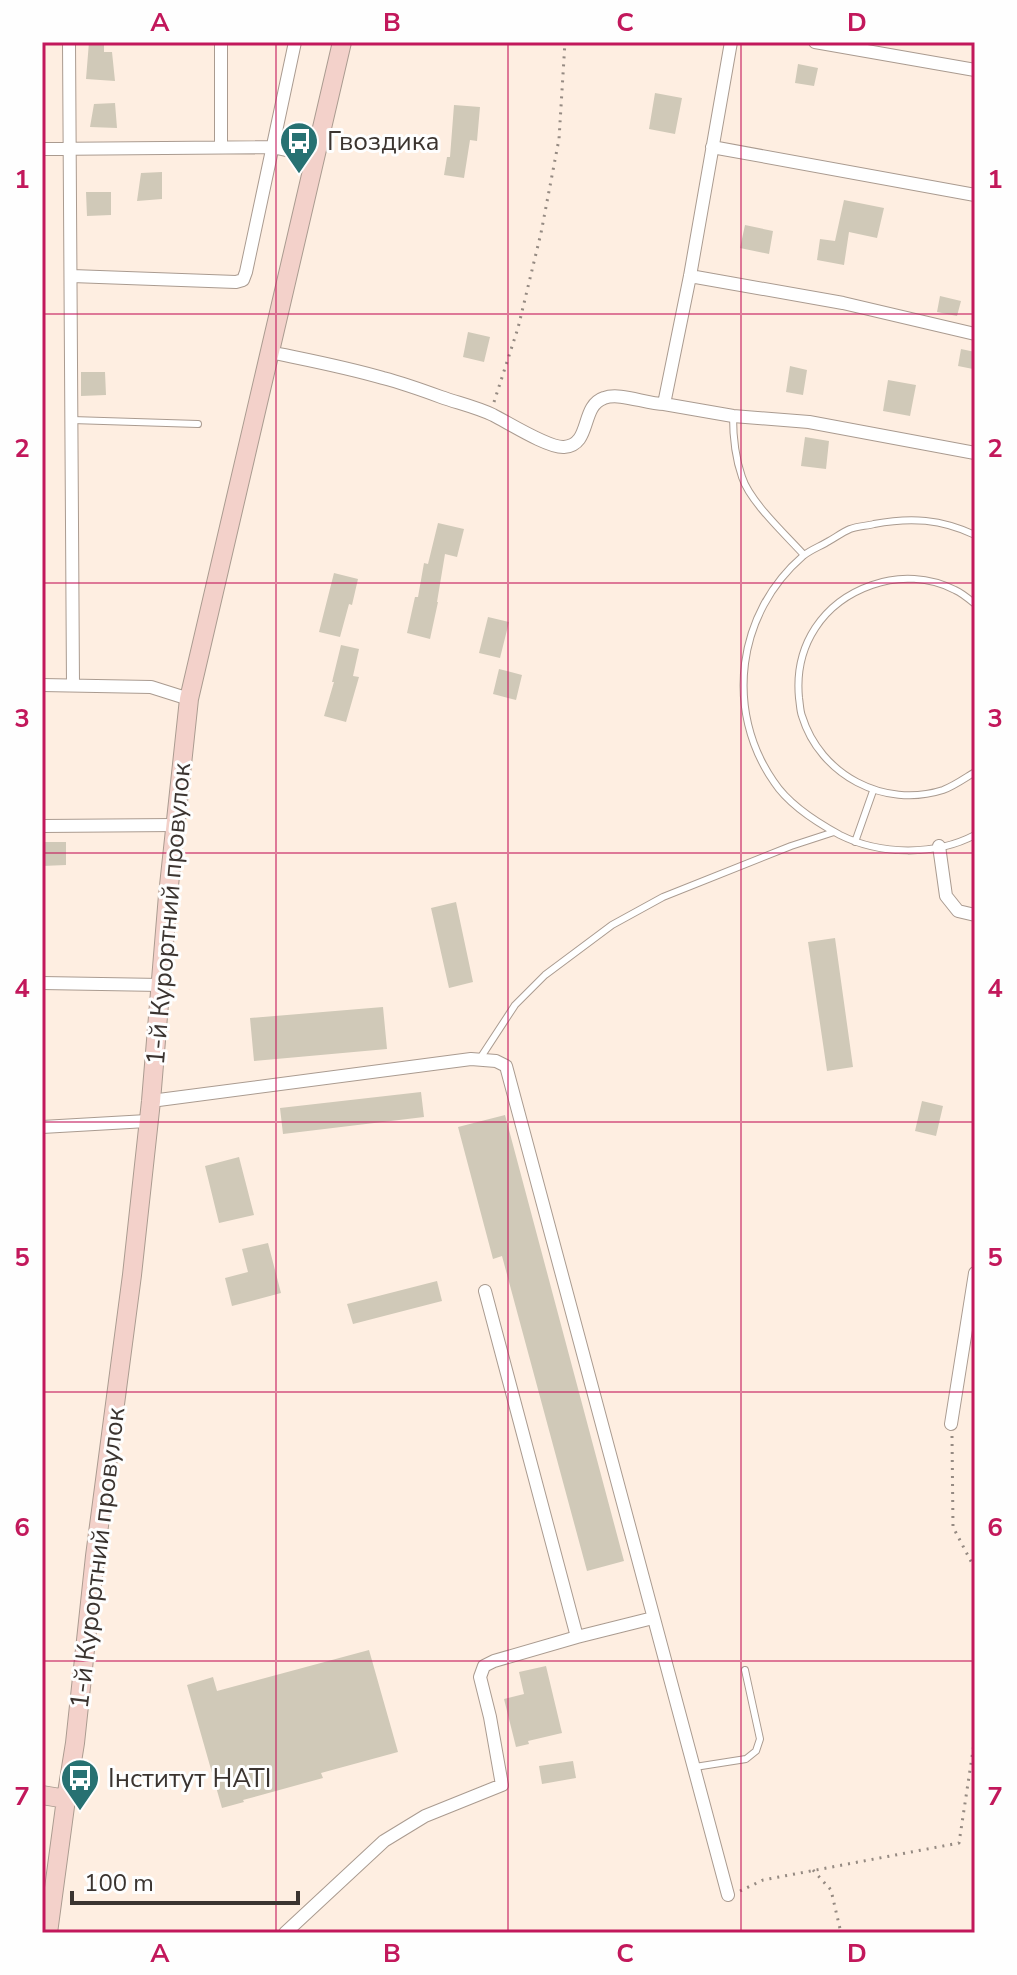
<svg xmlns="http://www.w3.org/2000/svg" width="1017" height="1975" viewBox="0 0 1017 1975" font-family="'Nunito Sans',sans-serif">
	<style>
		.building { fill: #d0c9b8 }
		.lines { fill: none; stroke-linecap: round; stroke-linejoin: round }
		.lane-casing { stroke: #aa9b90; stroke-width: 8 }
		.street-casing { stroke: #aa9b90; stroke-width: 14 }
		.secondary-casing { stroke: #aa9b90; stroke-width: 20 }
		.path { stroke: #958a82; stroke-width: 3; stroke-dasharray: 2 6; stroke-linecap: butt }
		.lane { stroke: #fff; stroke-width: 6 }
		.street { stroke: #fff; stroke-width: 12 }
		.secondary { stroke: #f3d1ca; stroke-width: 18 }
		.grid { fill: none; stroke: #c2185b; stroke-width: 2; stroke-opacity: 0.55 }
		.labels { text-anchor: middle; stroke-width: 6; stroke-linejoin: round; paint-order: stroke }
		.poi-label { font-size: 26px; fill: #3b3430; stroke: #fefefe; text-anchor: start }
		.street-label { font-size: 26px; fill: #3b3430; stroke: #fefefe }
		.neatline { fill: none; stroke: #c2185b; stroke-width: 3 }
		.grid-label { font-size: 26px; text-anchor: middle; font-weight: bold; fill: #c2185b }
	</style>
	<rect width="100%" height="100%" fill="#feeee1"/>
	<path class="building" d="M89 42H104V52H112L115 81 86 79Z
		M798 64 818 68 814 86 795 83Z
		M655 93 682 98 675 134 649 129Z
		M115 103 117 128 90 127 94 104Z
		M454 105 480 107 477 141 470 140 464 178 444 175 447 157H450Z
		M162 172V199L137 201 141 173Z
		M86 192H111V215L87 216Z
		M844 200 884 208 877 238 849 232 844 265 817 260 820 239 835 241Z
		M745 225 773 231 769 254 740 248Z
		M940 296 961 301 957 316 937 312Z
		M468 332 490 337 484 362 463 357Z
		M961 349 975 352 973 369 958 366Z
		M790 366 807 370 803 395 786 392Z
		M81 372H105L106 395 81 396Z
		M888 380 916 385 910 416 883 411Z
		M805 437 829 441 826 469 801 466Z
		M438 523 464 529 457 557 445 554 437 602H438L430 639 407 633 415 597H418L424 563 428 564Z
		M334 573 358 579 352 605 349 604 340 637 319 632Z
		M488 617 509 622 500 658 479 653Z
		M341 645 359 649 353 676 359 677 346 722 324 716 334 682H332Z
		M499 669 522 675 516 700 493 694Z
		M42 842H66V865L42 866Z
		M456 902 473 982 449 988 431 908Z
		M835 938 853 1067 827 1071 808 942Z
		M383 1007 387 1049 254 1061 250 1018Z
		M421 1092 424 1117 283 1134 280 1108Z
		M922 1101 943 1106 936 1136 915 1131Z
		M505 1115 624 1561 587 1571 502 1256 493 1259 458 1127Z
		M239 1157 254 1215 219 1223 205 1166Z
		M268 1243 281 1293 232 1306 225 1278 248 1272 242 1249Z
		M437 1281 442 1301 353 1324 347 1304Z
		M369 1650 398 1752 321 1773 323 1778 243 1800 244 1802 222 1808 187 1685 213 1677 217 1691Z
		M546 1666 562 1733 528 1741 529 1744 516 1747 504 1699 524 1694 519 1672Z
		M573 1761 576 1778 542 1784 539 1766Z"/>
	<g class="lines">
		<g class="lane-casing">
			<path id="lane" d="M733 416C733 436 735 457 742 477 750 502 786 535 804 555
				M72 420 198 424
				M975 535C941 519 911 517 874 524 867 526 858 526 850 529 843 532 836 537 829 541 821 546 810 550 803 556 737 613 724 710 774 782 789 805 816 822 840 835 880 855 935 856 975 835
				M975 604C969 599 962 593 955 590 930 577 899 575 872 585 823 602 794 645 799 698 800 704 800 711 802 716 820 775 884 809 943 790 954 786 965 778 975 772
				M855 842 873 791
				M479 1060 515 1005 545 975 612 925 663 897 791 846 834 832
				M695 1767 746 1759 756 1751 760 1739 745 1670"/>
		</g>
		<g class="street-casing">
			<path id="street" d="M69 42 73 685
				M221 42V146
				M731 42 690 276 664 404 733 416 809 422 975 453
				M815 42 975 70
				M712 147 975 195
				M42 149 272 147 314 156
				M72 276 236 282 243 280 246 272 295 42
				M690 276 843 303 975 334
				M270 352C308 360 346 367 383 378 402 383 422 390 441 397 458 403 476 407 493 415 509 423 548 448 564 447 592 445 580 406 604 398 620 392 646 404 664 404
				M42 685 151 687 189 699
				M42 826 176 825
				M939 846 946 896 958 911 975 915
				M42 983 161 985
				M151 1101 471 1059 496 1061 506 1066 728 1895
				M42 1127 147 1121
				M485 1291 577 1637 653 1618
				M951 1424 975 1273
				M285 1933 384 1841 425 1816 502 1785 490 1717 480 1677 484 1666 494 1661 577 1637"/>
		</g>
		<g class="secondary-casing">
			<path id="secondary" d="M42 1795 66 1799
				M48 1933 66 1799 75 1743 95 1556 132 1275 151 1101 168 895 189 699 342 42"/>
		</g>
		<path class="path" d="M494 402 518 328 541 233 559 139 565 42
			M952 1436 953 1527 975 1569
			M813 1870 831 1890 841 1933
			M740 1891 763 1880 959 1843 975 1737"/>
		<use href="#lane" class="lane"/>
		<use href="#street" class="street"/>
		<use href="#secondary" class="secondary"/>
	</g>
	<path class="grid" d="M276 42V1933M508 42V1933M741 42V1933M42 314H975M42 583H975M42 853H975M42 1122H975M42 1392H975M42 1661H975"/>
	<defs>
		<g id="bus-pin" transform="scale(2)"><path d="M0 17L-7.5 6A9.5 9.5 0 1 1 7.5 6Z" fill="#277172" stroke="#fefefe"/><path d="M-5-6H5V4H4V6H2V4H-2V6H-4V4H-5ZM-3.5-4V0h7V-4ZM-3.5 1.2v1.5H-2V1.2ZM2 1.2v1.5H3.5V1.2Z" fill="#fff"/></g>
	</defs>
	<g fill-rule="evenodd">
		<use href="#bus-pin" x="299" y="141"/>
		<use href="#bus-pin" x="80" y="1778"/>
	</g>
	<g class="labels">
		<g class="poi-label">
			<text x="327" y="150">Гвоздика</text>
			<text x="108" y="1787">Інститут НАТІ</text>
		</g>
		<g class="street-label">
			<text transform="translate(168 914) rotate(-85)" y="9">1-й Курортний провулок</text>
			<text transform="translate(97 1558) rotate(-83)" y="9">1-й Курортний провулок</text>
		</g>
	</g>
	<rect width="1017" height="1975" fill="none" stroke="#fefefe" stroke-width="88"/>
	<path d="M72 1891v12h226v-12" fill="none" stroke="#3b3430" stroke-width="4"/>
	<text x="84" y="1891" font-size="24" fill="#3b3430" stroke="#fefefe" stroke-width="6" paint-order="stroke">100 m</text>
	<rect x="44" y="44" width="929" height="1887" class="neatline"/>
	<g class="grid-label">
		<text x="160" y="31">A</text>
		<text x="392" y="31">B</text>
		<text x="625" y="31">C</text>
		<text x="857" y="31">D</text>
		<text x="22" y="188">1</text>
		<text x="995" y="188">1</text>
		<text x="22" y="457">2</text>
		<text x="995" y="457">2</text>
		<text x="22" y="727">3</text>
		<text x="995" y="727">3</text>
		<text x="22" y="997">4</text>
		<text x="995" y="997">4</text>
		<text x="22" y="1266">5</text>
		<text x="995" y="1266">5</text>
		<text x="22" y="1536">6</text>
		<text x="995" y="1536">6</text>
		<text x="22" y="1805">7</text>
		<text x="995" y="1805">7</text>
		<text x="160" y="1962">A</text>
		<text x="392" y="1962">B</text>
		<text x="625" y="1962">C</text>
		<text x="857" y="1962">D</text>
	</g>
</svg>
